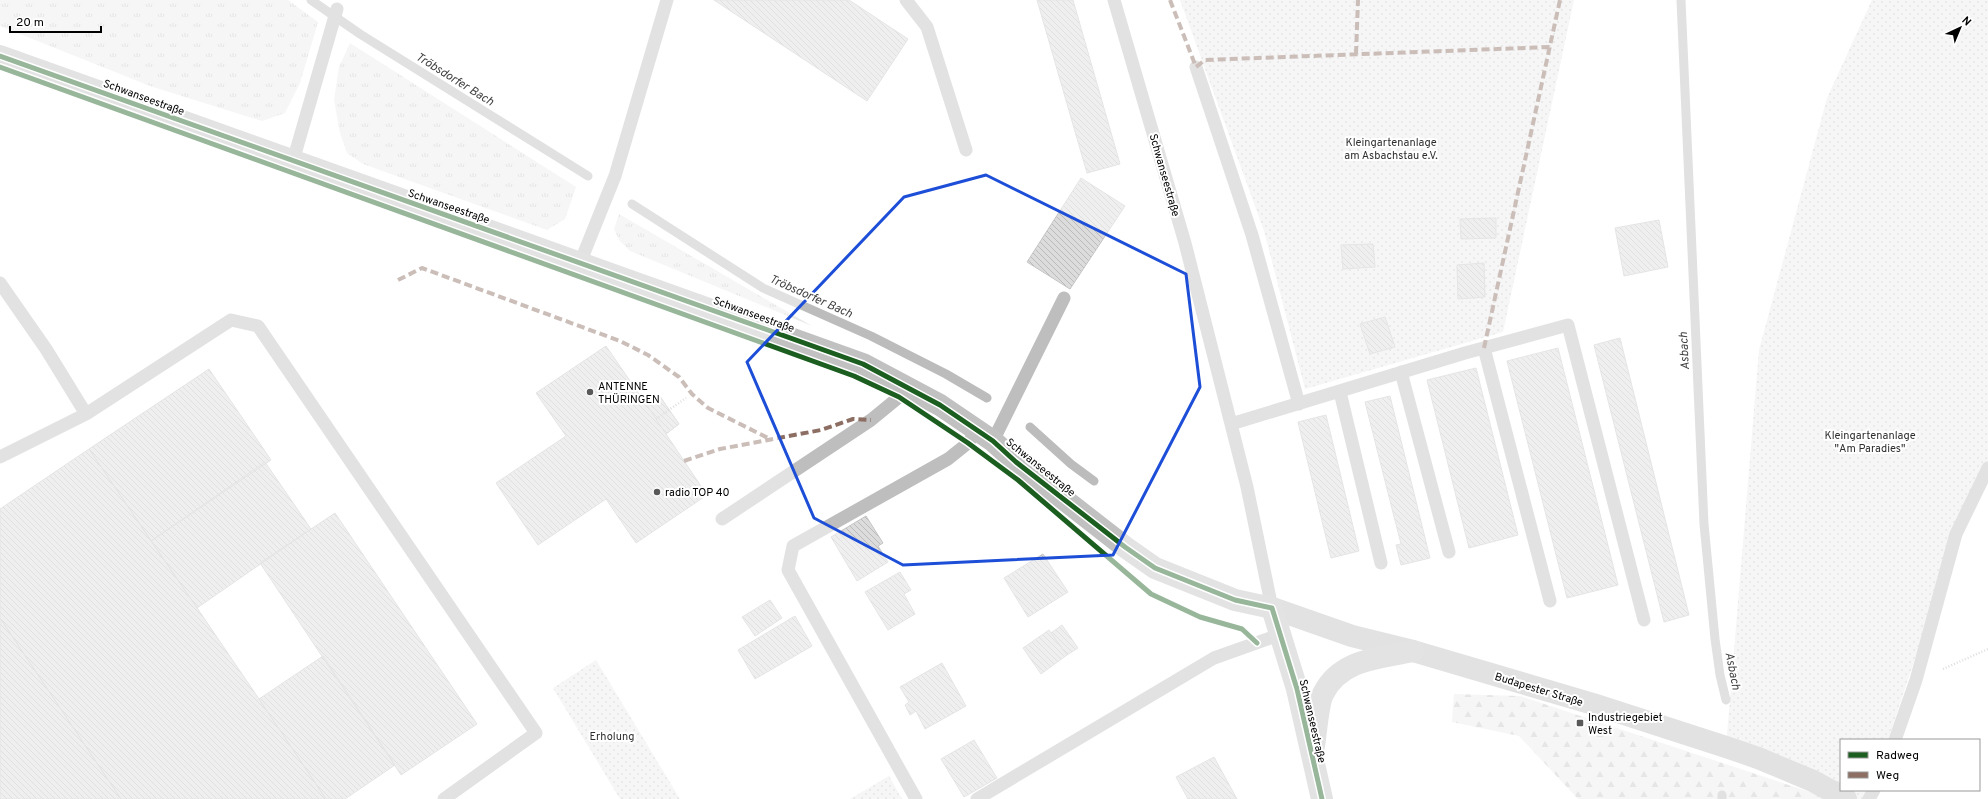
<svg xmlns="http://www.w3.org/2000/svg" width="1988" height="799" viewBox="0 0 1988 799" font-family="Overpass,sans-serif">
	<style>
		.grass { fill: url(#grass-tufts) }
		.forest { fill: url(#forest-firs) }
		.garden { fill: url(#garden-dots) }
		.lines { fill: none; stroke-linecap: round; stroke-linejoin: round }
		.stream { stroke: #bcbcbc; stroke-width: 9 }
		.building { fill: url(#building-back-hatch); stroke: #c5c5c5 }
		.path { stroke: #b8b8b8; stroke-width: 2.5; stroke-dasharray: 1 2; stroke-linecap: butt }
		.lane { stroke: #bebebe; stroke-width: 13 }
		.street { stroke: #bebebe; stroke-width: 22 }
		.secondary { stroke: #c1c1c1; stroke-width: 22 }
		.quiet { stroke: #8d6e63; stroke-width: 4; stroke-dasharray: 8 4; stroke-linecap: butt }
		.cycleway-casing { stroke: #fff; stroke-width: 8 }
		.cycleway { stroke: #1b5e20; stroke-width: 5 }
		.marked { fill: none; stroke: #1d4ed8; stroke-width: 3; stroke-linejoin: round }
		.poi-dot { fill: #595959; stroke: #fff; stroke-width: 1.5 }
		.labels { text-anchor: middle; stroke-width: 4; stroke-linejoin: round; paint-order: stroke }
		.street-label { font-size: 11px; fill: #000; stroke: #fff }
		.park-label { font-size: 11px; fill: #2f2f2f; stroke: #fff }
		.poi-label { font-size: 11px; fill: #000; stroke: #fff; text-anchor: start }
		.water-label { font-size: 12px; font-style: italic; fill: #404040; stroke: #fff }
	</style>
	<defs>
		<pattern id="grass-tufts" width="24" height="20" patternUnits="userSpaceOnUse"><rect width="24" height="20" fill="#eaeaea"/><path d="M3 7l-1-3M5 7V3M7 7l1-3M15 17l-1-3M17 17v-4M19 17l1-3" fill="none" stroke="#c7c7c7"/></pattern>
		<pattern id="forest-firs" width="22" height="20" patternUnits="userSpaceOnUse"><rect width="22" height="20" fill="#eaeaea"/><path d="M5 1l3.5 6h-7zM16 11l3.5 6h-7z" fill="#c7c7c7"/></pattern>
		<pattern id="garden-dots" width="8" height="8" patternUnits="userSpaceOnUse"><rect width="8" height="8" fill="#eaeaea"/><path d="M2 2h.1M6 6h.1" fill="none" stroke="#c7c7c7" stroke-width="1.8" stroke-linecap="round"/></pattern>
		<pattern id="building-back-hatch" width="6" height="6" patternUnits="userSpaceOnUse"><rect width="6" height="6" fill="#dcdcdc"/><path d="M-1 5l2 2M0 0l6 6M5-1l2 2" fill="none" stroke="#bbb"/></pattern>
	</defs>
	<rect width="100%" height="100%" fill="#fff"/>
	<path class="grass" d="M0 0H288L318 22 300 83 285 113 262 121 150 86 0 26Z
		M350 43 576 187 565 219 547 230 363 164 347 153 340 133 334 100 339 67Z
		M619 214 812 326 630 251 619 240 614 229Z"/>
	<path class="forest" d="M1454 694 1520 696 1816 794 1824 799H1578L1519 736 1452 722Z"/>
	<path class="garden" d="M1180 0H1574L1503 332 1305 389 1264 231Z
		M1872 0H1988V468L1956 534 1888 740H1841V790H1871L1868 799H1858L1726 747 1759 350 1827 98Z
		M596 660 680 799H620L553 688Z
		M889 776 902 799H850Z"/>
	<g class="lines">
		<path class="stream" d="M311 0 360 34 588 176
			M1681 0 1704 524 1715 639 1720 675 1726 700
			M632 204 763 288 871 336 946 374 987 398
			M1030 427 1071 464 1094 481
			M1722 795V799"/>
	</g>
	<path class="building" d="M714 0H849L908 39 867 101Z
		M1037 0H1073L1120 164 1087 173Z
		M1081 178 1125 206 1070 289 1027 262Z
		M1496 218V238L1461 239 1460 219Z
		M1659 220 1668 267 1624 276 1615 228Z
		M1373 244 1375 267 1343 269 1341 245Z
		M1484 263 1485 297 1458 299 1457 265Z
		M1385 317 1395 347 1370 354 1360 324Z
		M1620 338 1689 615 1664 622 1594 345Z
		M606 346 646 404 659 395 679 424 666 434 707 495 636 543 606 499 538 545 496 483 566 436 536 393Z
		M1558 348 1618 585 1567 598 1507 361Z
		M1476 368 1518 535 1469 548 1427 380Z
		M209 369 271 460 151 541 89 449Z
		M659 395 679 424 666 434 646 404Z
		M1390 396 1430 558 1401 565 1396 545 1401 544 1365 402Z
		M1326 415 1359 551 1331 558 1298 422Z
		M89 449 259 699 326 799H121L0 618V509Z
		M265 462 311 529 197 608 151 541Z
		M335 513 477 724 401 775 260 563Z
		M866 516 883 543 878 546 888 562 857 581 831 537Z
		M1043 554 1068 592 1028 617 1004 578Z
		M900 572 911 590 904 594 915 614 888 630 865 592Z
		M770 600 782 618 755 636 742 617Z
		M795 616 812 646 755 679 738 650Z
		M0 618 121 799H0Z
		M1062 625 1078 648 1067 655 1051 633Z
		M1049 630 1067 655 1041 674 1023 648Z
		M323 656 395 765 345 799H326L259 699Z
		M942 663 966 706 925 729 916 711 910 715 905 705 909 702 900 687Z
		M974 740 997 778 964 797 941 759Z
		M1214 757 1237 799H1188L1176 777Z"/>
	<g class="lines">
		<path class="path" d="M656 419 686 398
			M1943 669 1988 649"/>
		<path class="lane" d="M906 0 927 27 966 150
			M1114 0 1185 243 1247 487 1272 608
			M1196 67 1252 235 1299 404
			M293 161 337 9
			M580 263 615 176 667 0
			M0 283 46 349 86 414 0 457
			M1484 348 1550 601
			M1401 372 1449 552
			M1340 392 1381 563
			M86 414 231 320 258 326 536 733 444 799
			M1231 424 1465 353 1568 325 1644 620
			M993 441 1064 298
			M722 519 871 420 899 397 906 386
			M1895 740 1916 680 1956 534 1988 468
			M916 799 788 570 793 546 948 459 968 443 977 430
			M977 799 1214 658 1279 635
			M1869 799 1874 790"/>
		<path class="street" d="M1272 608 1352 636 1413 651 1593 704 1726 747 1758 758 1813 781 1846 799"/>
		<path class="secondary" d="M0 56 863 364 940 405 993 441 1016 462 1125 547 1155 568 1235 600 1272 608 1297 689 1322 799
			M1314 746C1316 734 1318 704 1323 694 1340 659 1380 658 1413 651"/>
		<path class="quiet" d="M1170 0 1196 67 1205 60 1550 47
			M1356 54 1358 0
			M398 280 422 268 620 341 648 355 679 377 692 394 708 408 772 440
			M1484 348 1560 0
			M684 461 720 449 821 430 853 419 871 420"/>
		<g class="cycleway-casing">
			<path id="cycleway" d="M0 56 863 364 940 405 993 441 1016 462 1125 547 1155 568 1235 600 1272 608 1297 689 1322 799
				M0 67 854 376 899 397 968 443 1018 480 1151 594 1200 617 1242 629 1257 643"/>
		</g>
		<use href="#cycleway" class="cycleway"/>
	</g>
	<path d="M0 0H1988V799H0ZM986 175 1186 274 1200 387 1113 555 903 565 814 518 747 362 904 197Z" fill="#fff" fill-opacity=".55" fill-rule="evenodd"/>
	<path class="marked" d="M986 175 1186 274 1200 387 1113 555 903 565 814 518 747 362 904 197Z"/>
	<g class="poi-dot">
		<circle cx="590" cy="392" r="4"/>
		<circle cx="657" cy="492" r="4"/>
		<rect x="1576" y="719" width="8" height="8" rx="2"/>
	</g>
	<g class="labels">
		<g class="street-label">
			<text transform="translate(144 97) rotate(20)" y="4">Schwanseestraße</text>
			<text transform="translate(1165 175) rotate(74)" y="4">Schwanseestraße</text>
			<text transform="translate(449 206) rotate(19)" y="4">Schwanseestraße</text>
			<text transform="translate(754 314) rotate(20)" y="4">Schwanseestraße</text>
			<text transform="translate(1041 467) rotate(39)" y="4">Schwanseestraße</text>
			<text transform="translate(1539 689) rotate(17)" y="4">Budapester Straße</text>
			<text transform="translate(1313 721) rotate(77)" y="4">Schwanseestraße</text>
		</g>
		<g class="park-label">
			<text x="1391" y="146">Kleingartenanlage<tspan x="1391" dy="13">am Asbachstau e.V.</tspan></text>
			<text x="1870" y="439">Kleingartenanlage<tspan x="1870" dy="13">"Am Paradies"</tspan></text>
			<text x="612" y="740">Erholung</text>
		</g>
		<g class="poi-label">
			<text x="598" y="390">ANTENNE<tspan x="598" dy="13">THÜRINGEN</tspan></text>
			<text x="665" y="496">radio TOP 40</text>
			<text x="1588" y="721">Industriegebiet<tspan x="1588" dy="13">West</tspan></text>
		</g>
		<g class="water-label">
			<text transform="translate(455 79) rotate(32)" y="4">Tröbsdorfer Bach</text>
			<text transform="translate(811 296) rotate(24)" y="4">Tröbsdorfer Bach</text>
			<text transform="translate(1684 351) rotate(-93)" y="4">Asbach</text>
			<text transform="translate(1733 671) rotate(79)" y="4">Asbach</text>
		</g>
	</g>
	<rect x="1840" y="739" width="140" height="52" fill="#ffffff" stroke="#999999"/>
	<rect x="1848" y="752" width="20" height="6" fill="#1b5e20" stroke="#999999"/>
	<text x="1876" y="759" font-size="12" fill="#000000">Radweg</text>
	<rect x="1848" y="772" width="20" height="6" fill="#8d6e63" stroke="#999999"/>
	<text x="1876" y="779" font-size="12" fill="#000000">Weg</text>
	<g transform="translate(1960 28) rotate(44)" stroke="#ffffff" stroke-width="3" paint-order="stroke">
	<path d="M0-3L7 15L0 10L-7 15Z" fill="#000000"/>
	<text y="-6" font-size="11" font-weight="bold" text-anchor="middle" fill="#000000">N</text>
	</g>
	<path d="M10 26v6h91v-6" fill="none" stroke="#000000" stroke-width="2"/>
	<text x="16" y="26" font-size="12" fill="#000000" stroke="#ffffff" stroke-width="3" paint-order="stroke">20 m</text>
</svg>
